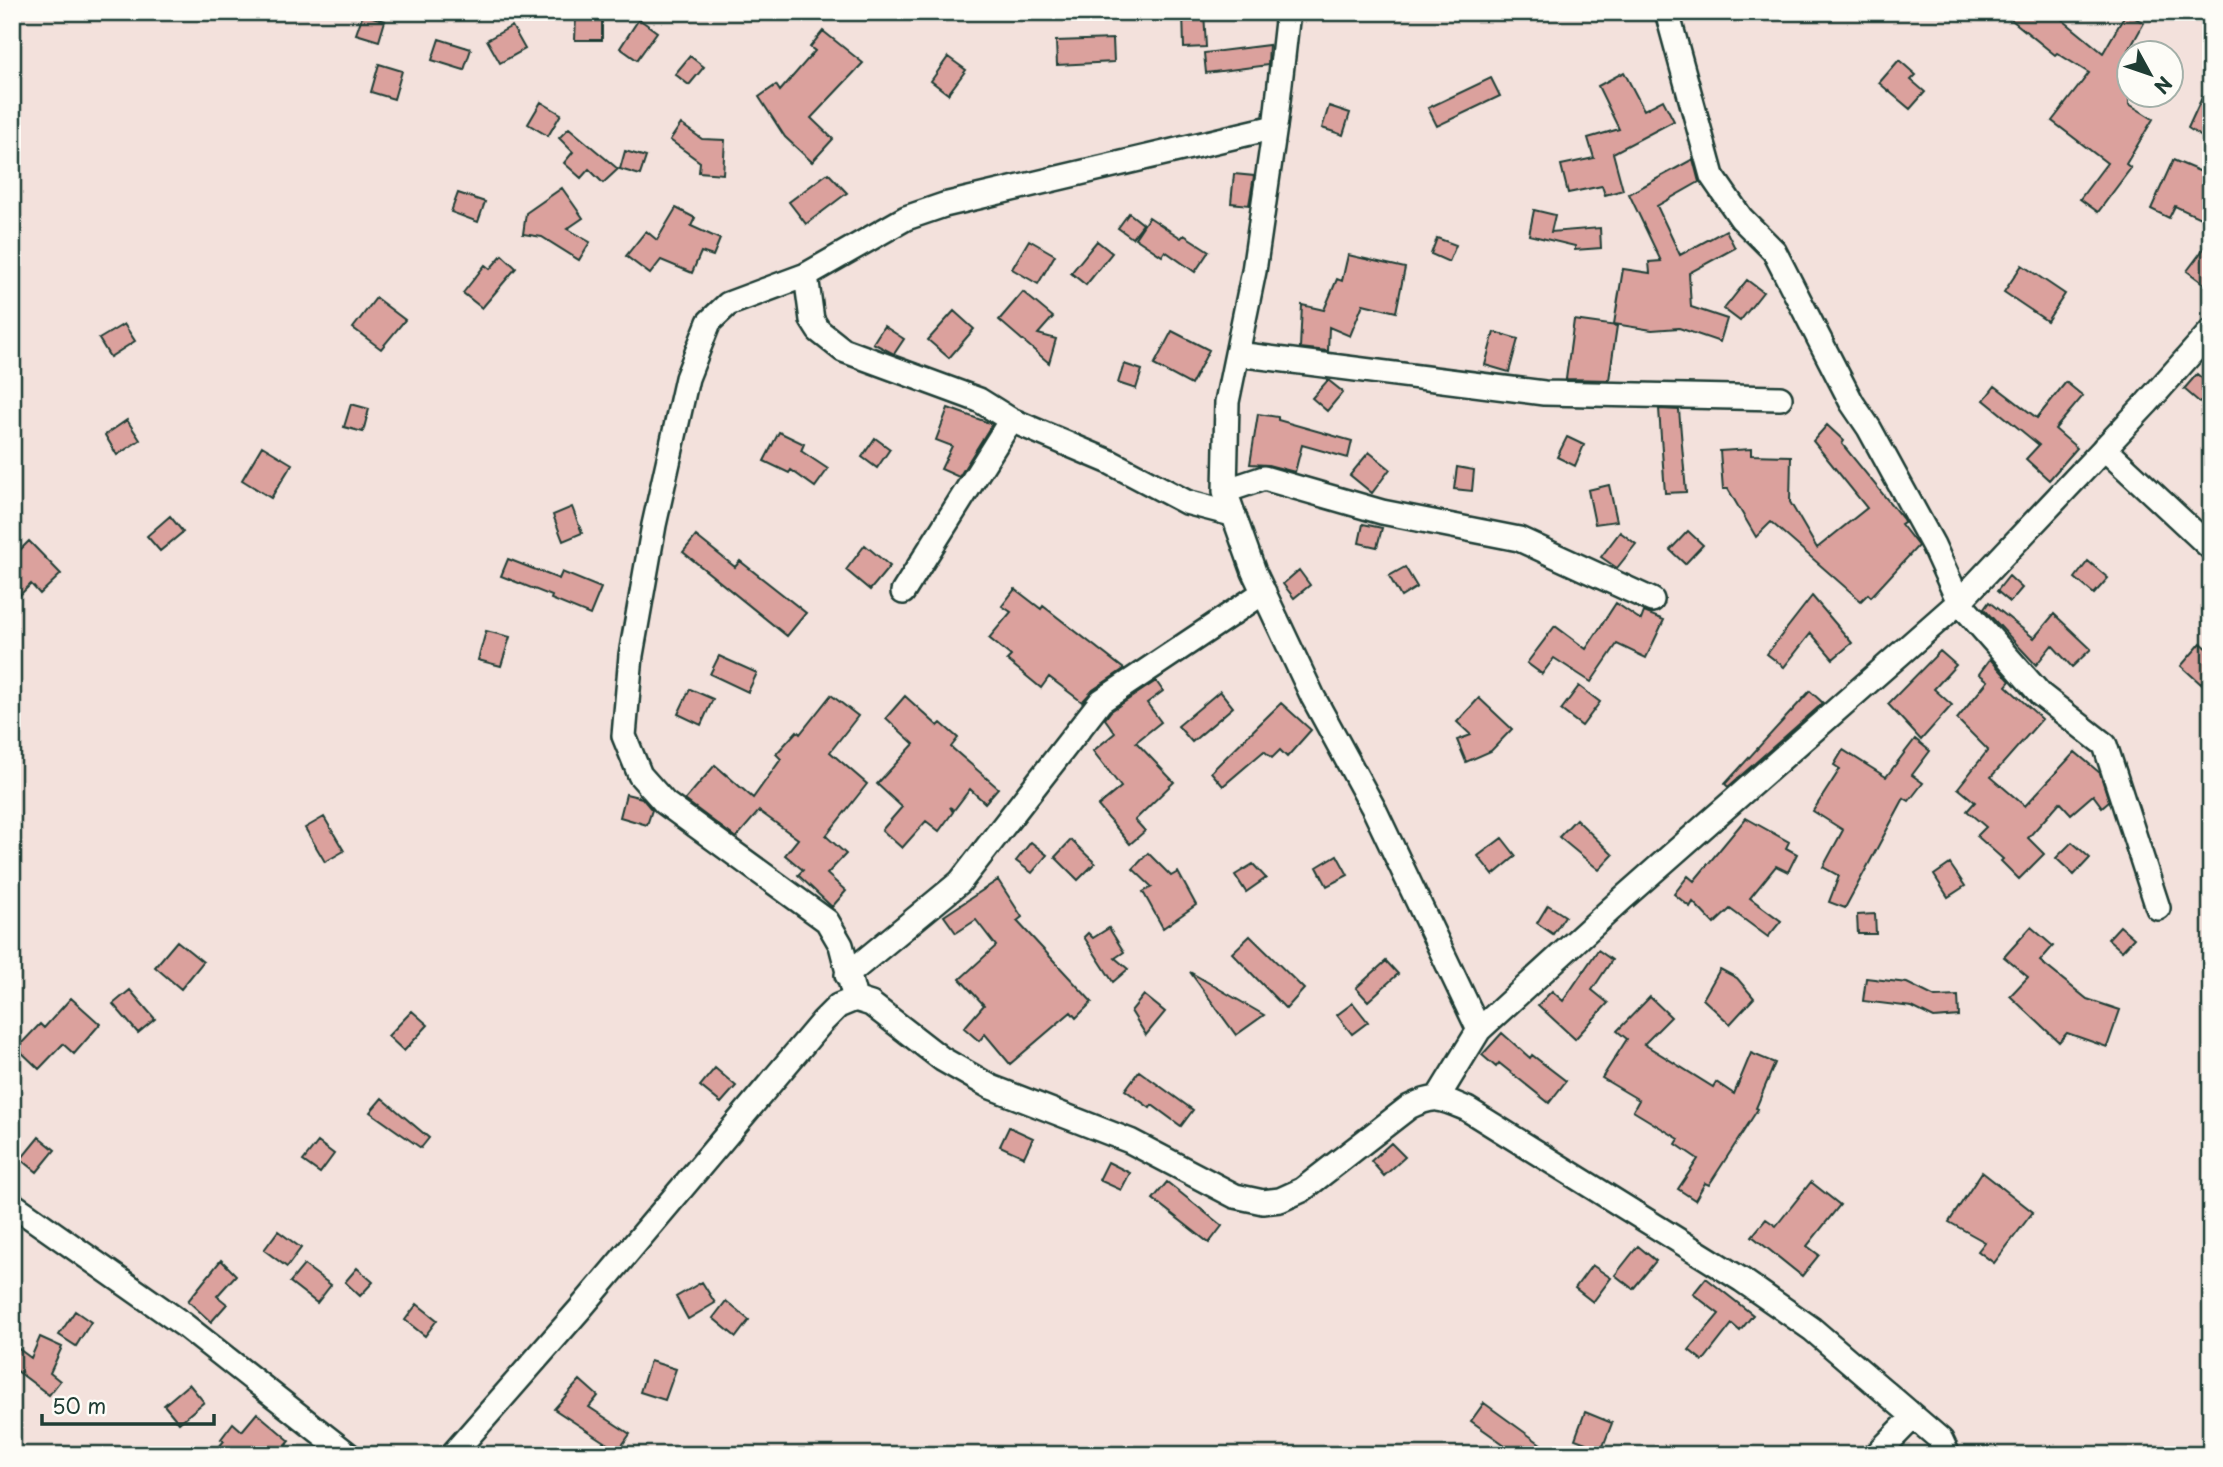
<svg xmlns="http://www.w3.org/2000/svg" width="2223" height="1467" viewBox="0 0 2223 1467" font-family="'Playpen Sans',sans-serif">
	<style>
		.building { fill: #dba19d; stroke: #1f3d34; stroke-width: 2 }
		.lines { fill: none; stroke-linecap: round; stroke-linejoin: round }
		.street-casing { stroke: #1f3d34; stroke-width: 28 }
		.street { stroke: #fdfcf7; stroke-width: 23 }
	</style>
	<rect width="100%" height="100%" fill="#f3e1dc"/>
	<filter id="ink" filterUnits="userSpaceOnUse"><feTurbulence type="fractalNoise" baseFrequency=".0143" numOctaves="2"/><feDisplacementMap in="SourceGraphic" scale="14" xChannelSelector="R" yChannelSelector="G"/><feConvolveMatrix kernelMatrix="1 2 1 2 8 2 1 2 1" color-interpolation-filters="sRGB"/></filter>
	<g filter="url(#ink)">
		<path class="building" d="M1183 12H1204L1206 47 1184 48Z
			M2002 12H2053L2103 53 2126 13 2144 23 2129 50V104L2153 119 2126 164 2131 168 2098 212 2080 199 2107 163 2052 121 2089 73 2057 53 2055 55Z
			M363 14 385 21 379 41 356 34Z
			M576 14H602V40H575Z
			M639 19 657 32 637 60 620 48Z
			M512 26 525 49 500 63 487 40Z
			M823 31 863 63 811 118 833 139 812 162 785 137 759 97 776 85 780 91 815 51 810 47Z
			M439 39 471 49 464 70 432 60Z
			M1113 39 1114 62 1057 65 1056 41Z
			M1269 45 1268 65 1206 73 1204 53Z
			M690 56 704 67 689 85 675 74Z
			M948 57 966 70 948 94 931 81Z
			M1899 60 1916 75 1911 80 1925 92 1910 109 1879 83Z
			M379 64 402 71 394 99 371 92Z
			M1624 72 1644 110 1663 100 1674 121 1613 153 1623 190 1605 195 1602 186 1568 193 1561 165 1594 158 1588 138 1619 129 1598 86Z
			M1491 78 1500 96 1437 126 1428 108Z
			M2211 78V143L2188 128Z
			M541 102 561 114 548 136 528 124Z
			M1329 106 1350 113 1343 135 1322 128Z
			M681 124 702 139 725 140 723 174 699 172 700 162 670 140Z
			M569 128 618 169 603 183 589 169 581 178 564 163 573 152 559 138Z
			M625 151 646 157 640 175 620 169Z
			M1693 159 1699 182 1657 206 1680 255 1726 230 1735 248 1689 273 1691 307 1727 319 1720 342 1679 328 1652 330 1614 324 1623 269 1650 273 1649 262 1661 261 1629 194Z
			M2173 160 2211 176V223L2175 206 2169 218 2151 209Z
			M828 173 847 193 806 224 789 202Z
			M1234 174 1254 176 1249 205 1231 203Z
			M562 188 583 218 567 229 590 242 579 260 542 237 523 234 526 213Z
			M458 193 485 202 478 222 451 212Z
			M676 208 695 218 691 226 720 239 713 256 701 252 692 273 661 260 650 274 626 256 646 231 657 240Z
			M1534 210 1555 215 1551 232 1600 228 1601 248 1575 250V246L1529 235Z
			M1129 213 1143 224 1132 238 1118 228Z
			M1149 217 1181 238 1184 235 1209 251 1195 272 1165 251 1162 256 1135 238Z
			M1437 238 1456 245 1449 262 1431 254Z
			M2211 239V289L2187 271Z
			M1029 240 1055 255 1038 284 1012 269Z
			M1097 241 1112 253 1086 285 1071 273Z
			M502 255 516 268 482 308 463 293 485 265 490 269Z
			M1348 255 1405 268 1396 312 1363 304 1350 336 1329 327 1328 351 1300 348 1302 305 1324 310 1337 279 1342 281Z
			M2022 265 2065 294 2047 321 2004 292Z
			M1747 280 1763 292 1740 321 1724 309Z
			M1023 292 1053 317 1038 334 1056 339 1049 363 999 320Z
			M376 298 405 320 381 349 353 328Z
			M954 311 974 329 949 358 928 340Z
			M1574 320 1617 326 1609 380 1566 379Z
			M124 324 135 341 110 357 99 339Z
			M884 326 904 339 894 354 873 343Z
			M1172 331 1209 350 1191 385 1154 365Z
			M1494 332 1518 339 1509 372 1485 365Z
			M1124 364 1142 370 1136 389 1118 383Z
			M2197 374 2211 386V412L2184 389Z
			M1328 380 1343 392 1327 411 1312 398Z
			M2066 382 2083 396 2055 429 2077 448 2049 480 2026 459 2039 445 1984 400 1995 386 2037 418Z
			M351 404 369 409 363 432 344 427Z
			M948 408 992 424 959 477 941 469 952 446 936 440Z
			M1659 409 1679 410 1686 492 1665 493Z
			M1258 414 1278 417V420L1352 441 1348 458 1302 445 1295 472 1268 465 1250 464Z
			M127 420 140 440 117 455 105 435Z
			M1827 425 1844 441 1842 444 1903 519 1904 522 1901 524 1918 546 1871 597 1868 594 1861 601 1771 522 1756 537 1728 489H1723L1720 451 1751 449V455L1791 456 1790 502 1817 548 1867 508 1813 441Z
			M779 432 804 444 801 451 828 469 815 487 791 470 789 473 764 461Z
			M1567 437 1584 445 1575 466 1557 457Z
			M875 438 890 449 877 468 862 457Z
			M262 446 292 464 271 498 242 480Z
			M1369 452 1390 469 1372 493 1350 475Z
			M1457 467 1474 470 1472 491 1454 489Z
			M1609 485 1617 521 1595 524 1588 490Z
			M572 507 582 533 563 541 553 515Z
			M170 516 183 532 160 551 147 536Z
			M1363 524 1382 528 1377 547 1359 543Z
			M1688 531 1703 545 1685 564 1670 550Z
			M1620 532 1636 544 1617 568 1601 557Z
			M696 536 735 567 740 561 806 613 787 636 683 552Z
			M29 541 61 574 40 594 31 584 12 603V558Z
			M865 545 890 566 870 590 846 570Z
			M508 559 559 579 562 572 601 588 590 615 551 599 552 596 501 576Z
			M2088 561 2108 578 2094 594 2075 578Z
			M1405 567 1417 587 1401 597 1389 576Z
			M1299 570 1310 585 1294 598 1283 584Z
			M2009 576 2022 588 2010 602 1997 591Z
			M1015 589 1041 609 1043 606 1124 669 1093 690 1082 702 1049 677 1041 688 1007 660 1011 656 989 638 1011 612 1002 606Z
			M1812 596 1852 643 1833 659 1811 633 1784 667 1767 654Z
			M1989 602 2034 638 2054 614 2091 649 2072 667 2052 645 2036 665 1984 609Z
			M1616 603 1641 620 1644 612 1664 620 1646 658 1617 644 1591 682 1554 658 1542 674 1527 663 1555 626 1586 649Z
			M486 631 510 637 501 666 478 660Z
			M2201 643 2211 652V672L2201 684 2181 666Z
			M1940 651 1956 665 1934 689 1952 705 1921 740 1888 704Z
			M719 656 757 673 748 692 710 674Z
			M1990 659 2010 681 2006 686 2042 719 1991 777 2025 806 2075 752 2100 773 2109 801 2102 807 2093 795 2071 814 2060 802 2028 838 2044 854 2019 879 2001 861 2003 859 1977 836 1986 827 1967 811 1975 802 1958 788 1988 750 1957 719 1988 681 1979 674Z
			M1156 681 1163 691 1147 703 1161 722 1136 742 1174 782 1135 820 1145 831 1130 844 1098 806 1121 787 1093 751 1115 733 1105 719 1111 711Z
			M1579 686 1600 702 1582 726 1561 710Z
			M690 689 713 699 701 725 678 714Z
			M1220 691 1233 707 1192 742 1178 726Z
			M1810 691 1823 703 1728 787 1725 784Z
			M831 695 858 716 830 752 867 784 826 836 846 854 827 874 846 891 832 907 798 875 803 870 785 855 798 839 759 811 736 838 685 800 715 765 753 798 781 759 776 754 797 731 800 734Z
			M905 696 938 726 941 723 958 738 951 747 998 788 985 803 970 789 954 810 950 807 953 812 939 831 926 821 902 848 882 830 902 807 877 784 914 744 886 718Z
			M1479 698 1512 729 1491 751 1466 762 1457 740 1471 735 1457 722Z
			M1281 703 1311 730 1287 757 1280 750 1272 758 1264 751 1223 786 1211 772Z
			M1915 739 1930 751 1912 775 1923 783 1909 801 1904 798 1845 908 1829 902 1839 876 1823 867 1843 830 1813 811 1840 769 1834 765 1843 750 1886 777Z
			M626 794 642 798 652 810 647 825 620 817Z
			M324 817 344 851 325 862 305 828Z
			M1746 818 1789 842 1786 848 1797 854 1788 872 1776 866 1750 898 1781 921 1768 937 1730 909 1714 924 1693 902 1690 907 1674 894 1688 876 1694 881Z
			M1576 819 1613 855 1599 870 1559 837Z
			M1502 838 1516 856 1493 875 1478 856Z
			M1071 840 1095 863 1078 880 1055 857Z
			M1031 842 1047 855 1032 873 1016 861Z
			M2072 842 2090 858 2074 875 2056 858Z
			M1148 853 1171 876 1178 872 1196 905 1163 928 1143 892 1152 887 1133 869Z
			M1337 855 1348 875 1327 886 1317 867Z
			M1253 864 1266 878 1246 892 1235 875Z
			M1950 864 1965 886 1948 897 1934 875Z
			M998 880 1022 917 1017 921 1092 1002 1076 1018 1071 1012 1010 1064 985 1034 979 1041 964 1028 984 1005 960 979 996 946 976 920 956 933 944 916Z
			M1548 905 1565 916 1553 934 1537 923Z
			M1875 914 1876 934H1858L1857 915Z
			M2120 926 2134 938 2122 951 2108 939Z
			M2031 927 2053 946 2040 961 2087 999 2120 1010 2107 1047 2067 1033 2059 1042 2010 996 2028 977 2004 957Z
			M1109 928 1124 952 1115 958 1128 969 1113 982 1084 937 1088 933 1093 938Z
			M1250 936 1304 989 1286 1009 1232 953Z
			M177 941 203 962 181 989 155 967Z
			M1598 950 1612 960 1592 990 1608 1003 1575 1039 1538 1005 1552 991 1563 1001Z
			M1386 961 1398 974 1368 1001 1356 988Z
			M1720 969 1737 978 1754 998 1730 1024 1703 999Z
			M1190 972 1264 1015 1236 1035Z
			M1866 978 1907 983 1935 997 1958 996 1959 1016 1934 1018 1912 1007 1863 1001Z
			M130 990 155 1019 138 1033 113 1004Z
			M1144 995 1165 1012 1146 1035 1131 1011Z
			M1650 997 1671 1017 1644 1044 1713 1087 1716 1082 1734 1094 1751 1053 1775 1063 1756 1108 1758 1109 1709 1185 1705 1183 1695 1200 1678 1189 1698 1159 1676 1144 1679 1139 1633 1111 1639 1100 1602 1078 1627 1039 1617 1031Z
			M71 998 100 1024 74 1054 63 1044 39 1069 17 1048 40 1024 44 1028Z
			M1353 1003 1368 1022 1352 1034 1337 1015Z
			M412 1011 428 1025 404 1051 388 1036Z
			M1502 1033 1530 1058 1532 1055 1566 1081 1549 1103 1499 1063 1496 1067 1482 1055Z
			M715 1068 736 1086 721 1103 700 1086Z
			M1139 1071 1193 1110 1181 1126 1152 1105 1150 1108 1125 1090Z
			M382 1098 429 1138 421 1148 370 1112Z
			M1009 1127 1033 1138 1024 1157 1000 1146Z
			M39 1137 55 1150 37 1172 21 1159Z
			M318 1142 334 1154 320 1173 303 1161Z
			M1391 1143 1405 1157 1384 1176 1371 1161Z
			M1108 1162 1130 1173 1121 1190 1099 1180Z
			M1982 1172 2033 1212 1994 1263 1978 1251 1985 1242 1949 1222Z
			M1167 1182 1222 1226 1209 1243 1153 1199Z
			M1811 1182 1840 1205 1807 1246 1819 1255 1802 1276 1752 1236 1766 1219 1776 1226Z
			M278 1231 301 1248 287 1267 264 1250Z
			M1638 1246 1656 1261 1633 1289 1615 1275Z
			M221 1260 236 1275 217 1296 227 1304 211 1322 188 1301Z
			M304 1265 331 1285 317 1303 290 1282Z
			M1592 1265 1611 1278 1593 1302 1575 1288Z
			M357 1268 373 1282 360 1296 345 1282Z
			M1706 1278 1753 1315 1740 1331 1732 1324 1703 1361 1689 1350 1719 1314 1693 1294Z
			M702 1282 715 1303 688 1319 676 1297Z
			M726 1301 749 1320 736 1337 713 1318Z
			M417 1304 437 1320 425 1336 405 1320Z
			M75 1311 91 1322 76 1346 59 1335Z
			M40 1337 62 1347 50 1373 60 1381 49 1395 12 1367V1344L31 1358Z
			M650 1361 676 1369 665 1400 640 1392Z
			M580 1380 598 1396 589 1407 630 1434 618 1451 554 1409Z
			M189 1384 204 1402 179 1423 164 1405Z
			M1484 1403 1556 1455H1519L1471 1421Z
			M1585 1412 1612 1423 1602 1449 1575 1439Z
			M257 1413 290 1441 278 1455H212L224 1441 221 1439 233 1423 242 1431Z"/>
		<g class="lines">
			<g class="street-casing">
				<path id="street" d="M1288 12 1276 119 1254 271 1227 402 1225 491 1254 572 1313 697 1375 811 1479 1030
					M1667 12 1712 176 1741 218 1774 251 1852 403 1869 428 1933 545 1959 602 2041 695 2105 745 2158 908
					M806 275 728 304 709 322 687 378 654 525 631 655 624 736 640 775 665 803 827 921 841 945 855 999
					M1237 354 1544 393 1780 398
					M2104 448 2211 548
					M1225 491 1264 478 1382 512 1519 539 1652 600
					M1232 514 1186 502 1110 462 1011 420 979 400 843 350 819 331 812 320 806 275 906 218 944 205 1275 127
					M903 592 1011 420
					M847 975 960 882 1101 701 1264 592
					M1438 1097 1479 1030 1622 899 1959 602 2147 403 2211 331
					M12 1204 184 1325 349 1455
					M452 1455 580 1309 822 1022 838 1006 855 999 871 1004 942 1059 991 1087 1130 1141 1235 1196 1263 1202 1280 1200 1302 1190 1409 1107C1436 1094 1441 1098 1467 1109L1742 1280 1812 1329 1941 1440 1948 1455
					M1876 1455 1913 1417"/>
			</g>
			<use href="#street" class="street"/>
		</g>
	</g>
	<rect width="2223" height="1467" fill="none" stroke="#fdfcf7" stroke-width="42"/>
	<rect x="21" y="21" width="2181" height="1425" fill="none" stroke="#1f3d34" stroke-width="2.5" filter="url(#ink)"/>
	<g transform="translate(2150 74) rotate(130)"><circle r="33" fill="#fdfcf7" stroke="#a4b0a9" stroke-width="2"/>
	<path d="M0-5L12 26L0 18L-12 26Z" fill="#1f3d34"/>
	<text y="-10" font-size="19" font-weight="bold" text-anchor="middle" fill="#1f3d34">N</text>
	</g>
	<path d="M42 1414v10h172v-10" fill="none" stroke="#1f3d34" stroke-width="3.5"/>
	<text x="52" y="1414" font-size="21" fill="#1f3d34" stroke="#fdfcf7" stroke-width="5" paint-order="stroke">50 m</text>
</svg>
